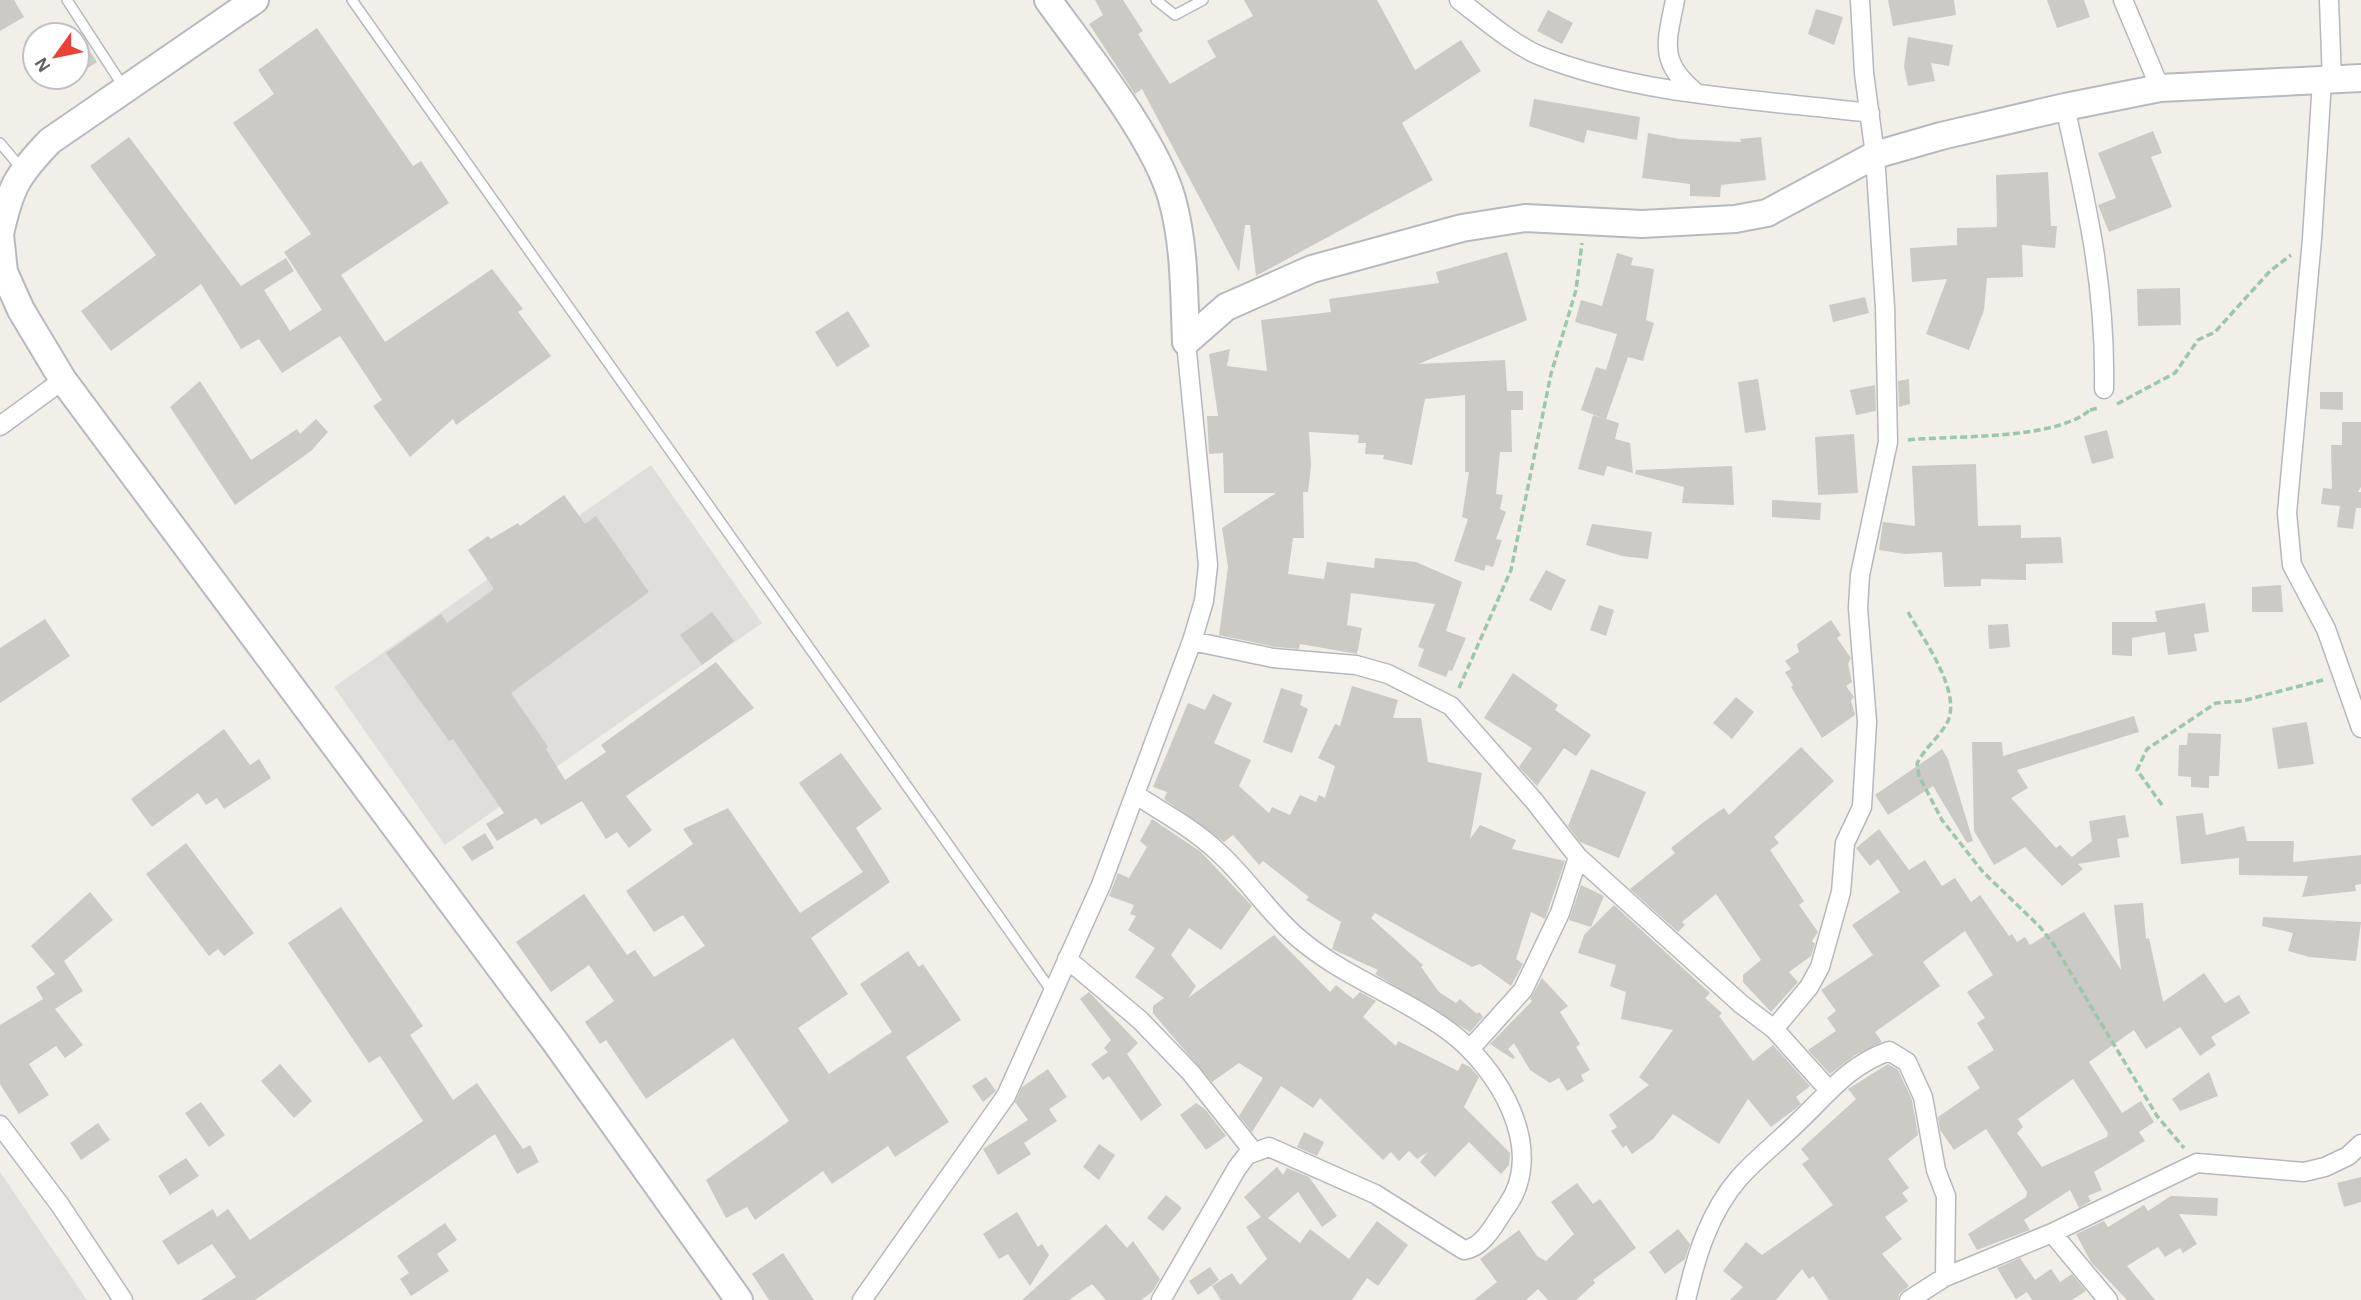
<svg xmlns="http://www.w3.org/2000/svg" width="2361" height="1300" viewBox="0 0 2361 1300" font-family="'Alegreya Sans',sans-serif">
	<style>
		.industrial { fill: #e0deda }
		.building { fill: #cccac5; fill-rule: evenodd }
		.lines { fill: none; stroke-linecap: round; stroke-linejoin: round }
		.lane-casing { stroke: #b5b8bc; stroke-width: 12 }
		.street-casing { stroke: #b5b8bc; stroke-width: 21 }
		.secondary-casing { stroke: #b6babf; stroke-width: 30 }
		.path { stroke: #9cc7a9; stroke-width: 3.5; stroke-dasharray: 7 3.5; stroke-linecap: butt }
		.lane { stroke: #fff; stroke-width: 9 }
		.street { stroke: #fff; stroke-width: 18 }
		.secondary { stroke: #fff; stroke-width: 26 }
	</style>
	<rect width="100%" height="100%" fill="#f1efe8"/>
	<path class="industrial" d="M651 465 762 623 445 845 334 687Z
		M0 1172 87 1300H0Z"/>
	<path class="building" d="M0 0H14L24 17 0 31Z
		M1095 0H1123L1143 31 1138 34 1170 84 1216 57 1207 41 1253 16 1244 0H1377L1415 70 1461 40 1481 71 1402 123 1433 180 1256 276 1250 225H1245L1239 272 1142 89 1135 94 1089 24 1103 15Z
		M1888 0H1954L1956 15 1893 26Z
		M2047 0H2084L2090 17 2057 28Z
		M1816 9 1843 17 1834 45 1808 34Z
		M1548 10 1573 23 1562 44 1537 31Z
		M317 28 413 166 421 161 449 203 341 275 385 342 492 269 523 309 518 312 551 356 456 425 453 419 410 457 373 406 382 400 340 336 282 373 259 339 241 349 201 284 111 351 81 311 156 255 90 166 129 137 241 286 286 258 294 271 264 290 290 331 322 310 284 252 311 234 233 123 274 94 258 70Z
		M77 32 97 62 77 75Z
		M1908 37 1953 45 1949 66 1931 63 1935 81 1908 86 1904 66Z
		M1534 99 1640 117 1637 140 1587 130 1584 143 1529 126Z
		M2153 131 2162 153 2151 157 2172 207 2109 232 2098 205 2116 198 2098 153Z
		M1648 133 1680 139 1741 142 1740 139 1761 137 1766 180 1721 185 1720 197 1690 196V184L1642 178Z
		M2048 172 2051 226H2057L2055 248 2022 245 2023 277 1987 278 1984 310 1969 350 1926 334 1947 279 1912 282 1910 248 1957 245V228L1997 227 1996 175Z
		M1507 252 1527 320 1418 364 1505 360 1507 391H1523V410H1511L1512 452H1500L1496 494 1503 495 1500 509 1506 512 1496 539 1502 540 1493 567 1486 565 1484 571 1454 561 1468 519 1462 517 1469 472H1465V395L1425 399 1412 465 1383 459 1384 455 1365 454 1366 443H1358L1359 435 1309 432 1311 466 1308 492H1303L1304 538H1293L1288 574 1324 579 1327 562 1374 568 1375 558 1416 562 1462 582 1446 631 1466 638 1452 671 1449 670 1446 677 1418 666 1424 649 1418 647 1435 604 1351 593 1347 625 1362 628 1357 654 1300 644 1299 649 1275 647 1219 635 1228 567 1222 528 1276 493H1224L1223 453 1209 454 1207 416H1218L1209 354 1230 349 1227 366 1267 371 1261 320 1331 312 1329 299 1439 283 1436 272Z
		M1617 253 1633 258 1631 265 1654 269 1646 320 1654 323 1643 361 1628 357 1606 419 1581 410 1596 367 1606 370 1617 334 1575 322 1581 300 1602 306Z
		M2180 288 2181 325 2138 326 2137 289Z
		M1865 297 1869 313 1833 322 1829 305Z
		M848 311 870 346 837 367 815 332Z
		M1758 379 1766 430 1745 433 1738 382Z
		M1909 379 1910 404 1899 407 1898 381Z
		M200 381 251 460 297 429 300 434 316 419 328 432 311 451 235 505 170 407Z
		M1875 385 1876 411 1856 415 1850 390Z
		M2320 392H2343V410L2320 409Z
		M1593 415 1619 423 1615 439 1630 443 1633 473 1607 466 1604 476 1578 469Z
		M2342 422H2361V487L2358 492H2361V508H2356L2353 529 2337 527 2340 506 2321 504 2323 488 2332 489 2331 445H2342Z
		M2107 430 2114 458 2092 464 2084 436Z
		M1854 434 1858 493 1818 495 1815 437Z
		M1976 464 1978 526 2021 525V538L2061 537 2063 563 2026 564V580L1981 579V586L1944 587 1942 552 1905 554 1879 550 1883 522 1915 526 1912 466Z
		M1732 466 1734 505 1682 503 1684 487 1635 474 1636 470Z
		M564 495 585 524 596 516 649 592 511 693 548 747 546 749 565 780 606 752 601 745 716 662 754 708 626 796 652 830 629 848 617 832 606 839 582 801 541 825 536 818 497 841 486 824 504 813 453 739 449 741 386 653 441 614 447 623 494 589 468 550 488 536 491 539 518 523 520 526Z
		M1772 500 1821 503 1820 520 1772 517Z
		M1592 524 1652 532 1648 559 1622 556 1586 545Z
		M1546 570 1566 580 1551 611 1529 600Z
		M2281 585 2283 612H2252V587Z
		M2205 603 2209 632 2194 634 2197 651 2168 655 2165 632 2132 638V656L2112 655V622H2157L2155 611Z
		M1599 605 1614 610 1606 636 1590 630Z
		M712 612 734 641 702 665 680 635Z
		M45 619 70 656 0 703V648Z
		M1831 620 1841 635 1837 638 1851 658 1848 664 1852 682 1846 686 1854 697 1851 701 1855 715 1822 738 1791 687 1793 685 1785 672 1791 669 1785 661 1799 652 1797 644Z
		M2008 624 2010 647 1989 649 1988 625Z
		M1513 673 1558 705 1555 710 1591 735 1576 756 1564 748 1537 786 1519 767 1532 748 1484 718Z
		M1352 686 1398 700 1393 718H1421L1428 762 1482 773 1470 839 1480 825 1516 840 1512 849 1565 861 1545 919 1531 912 1516 959 1523 964 1511 986 1480 964 1472 967 1375 913 1371 918 1423 965 1421 967 1439 992 1456 1003 1460 999 1477 1014 1479 1012 1483 1017 1470 1032 1375 974 1378 970 1332 949 1341 922 1306 900 1309 897 1263 861 1259 865 1233 835 1224 842 1164 799 1167 792 1153 787 1188 703 1205 710 1213 694 1232 703 1214 743 1251 760 1239 786 1269 813 1272 807 1290 815 1300 795 1316 802 1319 795 1325 798 1335 766 1318 758 1335 724 1340 726Z
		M1281 688 1303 695 1300 705 1308 709 1292 753 1263 742Z
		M1736 697 1754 712 1732 739 1713 723Z
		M2134 716 2139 732 2017 770 2028 788 2011 798 2056 848 2060 845 2072 857 2092 841 2089 821 2125 815 2129 837 2117 839 2120 857 2078 864 2083 869 2062 886 2025 847 1994 865 1974 831 1972 742H2002L2003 756Z
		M2307 722 2314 764 2278 769 2272 728Z
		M224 729 250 765 259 759 271 778 224 809 217 798 206 805 198 793 152 827 131 799Z
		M2188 733 2221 734 2219 776H2209V788L2191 787V777L2178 776 2179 745H2187Z
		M1801 747 1834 781 1774 837 1779 843 1770 850 1804 901 1799 905 1818 932 1812 941 1815 944 1811 956 1789 972 1798 982 1771 1012 1743 982V975L1761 960 1716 894 1682 922 1685 925 1678 932 1630 889 1675 853 1671 848 1705 821 1724 808 1729 815Z
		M1942 749 1948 759 1973 841 1967 843 1933 786 1888 815 1875 795Z
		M841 753 882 809 856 828 890 882 811 938 848 994 798 1028 829 1074 892 1032 860 984 908 951 919 967 923 964 961 1020 906 1057 949 1122 895 1157 888 1146 832 1184 823 1171 755 1220 747 1207 726 1218 706 1180 789 1121 733 1038 646 1099 606 1040 600 1044 585 1022 614 1001 589 965 551 992 516 942 584 894 627 955 635 950 654 977 705 946 683 915 654 932 626 891 693 844 683 829 728 808 800 913 863 872 799 783Z
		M1591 769 1646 792 1619 858 1580 842 1568 826Z
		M2203 813 2206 835 2244 826 2247 841H2294L2293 862 2361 855V884L2355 885 2356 891 2302 897 2308 876 2239 875V858L2181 864 2176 816Z
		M1152 819 1201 852 1252 906 1221 950 1189 928 1171 955 1196 986 1188 998 1274 935 1330 992 1336 985 1353 999 1360 992 1376 1001 1363 1017 1396 1046 1398 1041 1458 1071 1462 1063 1470 1067 1479 1077 1464 1107 1510 1153 1509 1165 1501 1174 1469 1142 1435 1177 1420 1162 1428 1152 1417 1159 1409 1151 1399 1161 1391 1152 1383 1160 1320 1098 1313 1108 1281 1086 1252 1132 1239 1116 1263 1078 1239 1063 1212 1082 1168 1031 1153 1013V1006L1164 998 1135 977 1155 948 1128 930 1136 916 1130 914 1134 905 1109 896 1118 873 1129 878 1147 847 1140 841Z
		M1879 829 1909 870 1925 860 1942 886 1955 878 1971 902 1980 895 2009 936 2012 934 2017 942 2025 937 2030 945 2084 912 2121 970 2114 905 2143 903 2146 939 2149 938 2163 1002 2204 973 2225 1003 2239 995 2250 1013 2211 1037 2216 1045 2200 1056 2180 1027 2146 1049 2134 1030 2089 1062 2122 1113 2141 1101 2154 1122 2139 1132 2145 1141 2094 1172 2102 1190 2088 1196 2091 1201 2079 1208 2070 1190 2024 1220 2030 1230 1977 1250 1968 1234 2026 1197 2027 1192 1986 1129 1954 1150 1940 1130 1938 1117 1980 1088 1967 1067 1994 1050 1977 1023 1985 1018 1967 992 1993 975 1965 931 1923 962 1940 986 1875 1032 1882 1042 1855 1055 1830 1074 1808 1050 1836 1031 1827 1018 1836 1011 1821 990 1873 955 1852 925 1900 892 1878 859 1870 866 1856 848ZM2073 1079 2108 1133 2107 1137 2042 1167 2017 1133 2023 1127 2018 1119Z
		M485 833 494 848 472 861 462 847Z
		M186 843 254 933 224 956 218 949 209 956 146 874Z
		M1581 885 1604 896 1591 927 1569 920Z
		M90 892 113 920 64 961 83 991 55 1009 83 1045 65 1058 56 1046 29 1064 49 1095 19 1114 0 1084V1025L43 999 36 987 55 974 31 946Z
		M1614 905 1710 993 1705 998 1722 1013 1719 1016 1753 1061 1773 1045 1810 1086 1796 1097 1801 1104 1795 1109 1771 1127 1748 1099 1719 1144 1673 1114 1653 1139 1632 1154 1626 1145 1623 1148 1611 1131 1617 1127 1609 1115 1649 1085 1639 1077 1673 1030 1621 1019 1626 992 1610 986 1616 965 1578 953 1584 935Z
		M341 907 423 1026 410 1035 453 1100 477 1083 523 1149 530 1145 539 1162 517 1174 495 1134 255 1300H201L236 1277 212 1244 178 1265 162 1241 213 1209 217 1217 228 1209 250 1240 423 1121 380 1056 369 1063 288 943Z
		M2263 917 2361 922 2356 961 2309 957 2288 951 2293 933 2262 926Z
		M1542 978 1568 1006 1560 1012 1580 1044 1576 1047 1590 1070 1581 1075 1584 1081 1567 1091 1559 1078 1550 1083 1530 1070 1514 1043 1508 1049 1515 1057 1513 1059 1490 1044 1532 1001 1530 999Z
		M1089 992 1138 1043 1127 1054 1162 1105 1141 1121 1109 1076 1103 1080 1091 1064 1108 1052 1104 1048 1111 1040 1080 999Z
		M280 1064 312 1101 294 1118 261 1081Z
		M1888 1064 1898 1070 1912 1100 1918 1135 1888 1159 1909 1188 1902 1193 1908 1201 1885 1217 1902 1239 1882 1254 1909 1286 1899 1294 1898 1300H1829L1813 1276 1809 1279 1802 1269 1776 1300H1730L1743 1287 1723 1271 1746 1242 1762 1255 1833 1205 1802 1164 1809 1159 1801 1149 1856 1099 1848 1089Z
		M1048 1069 1067 1097 1049 1109 1057 1121 1024 1143 1031 1154 998 1175 983 1149 1028 1120 1015 1102 1022 1087Z
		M2209 1072 2218 1096 2180 1111 2172 1099Z
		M986 1077 996 1091 983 1102 972 1086Z
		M201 1102 225 1135 209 1147 185 1113Z
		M1196 1103 1205 1109 1226 1136 1206 1150 1180 1115Z
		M98 1123 110 1140 81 1160 70 1143Z
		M1304 1132 1324 1142 1317 1156 1297 1147Z
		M1099 1144 1115 1155 1099 1180 1083 1167Z
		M186 1158 199 1176 170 1195 158 1176Z
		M1277 1167 1283 1175 1287 1168 1309 1177 1337 1216 1322 1227 1298 1192 1268 1218 1300 1243 1310 1229 1349 1259 1377 1221 1408 1245 1378 1286 1367 1278 1352 1300H1221L1212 1286 1232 1273 1240 1285 1267 1259 1246 1227 1261 1217 1244 1197Z
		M2361 1177V1202L2344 1207 2337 1183Z
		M1577 1183 1593 1204 1600 1199 1636 1248 1593 1280 1595 1283 1576 1300H1548L1538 1289 1526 1300H1474L1497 1282 1480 1259 1519 1230 1537 1256 1546 1261 1574 1234 1551 1202Z
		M1166 1195 1182 1208 1163 1231 1147 1218Z
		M2171 1196 2218 1198 2217 1216 2179 1214 2197 1244 2183 1253 2180 1248 2165 1257 2158 1247 2127 1266 2155 1300H2127L2091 1262 2076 1234 2104 1221 2108 1227 2144 1205 2148 1211Z
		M1017 1212 1038 1247 1042 1244 1049 1255 1030 1286 1008 1254 999 1259 983 1234Z
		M445 1223 457 1240 437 1254 449 1271 411 1296 400 1279 409 1273 397 1256Z
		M1106 1224 1127 1248 1133 1241 1160 1279 1152 1292 1141 1300H1106L1092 1284 1069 1300H1022Z
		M1678 1229 1690 1244 1685 1259 1665 1274 1649 1252Z
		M783 1253 814 1300H769L752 1274Z
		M2020 1258 2035 1280 2051 1269 2060 1282 2072 1274 2086 1291 2072 1300H2032L2027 1292 2016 1299 1997 1268Z
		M1210 1267 1219 1280 1198 1295 1189 1281Z"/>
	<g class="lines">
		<g class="lane-casing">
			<path id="lane" d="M67 0 123 86
				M352 0 1053 993
				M1156 0 1175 15 1203 0
				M0 143 21 168"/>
		</g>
		<g class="street-casing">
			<path id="street" d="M1459 0C1485 20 1513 45 1543 57 1643 96 1765 100 1870 113
				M1675 0C1667 41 1658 61 1694 91
				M2123 0 2160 88
				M2329 0 2332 81
				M2322 81 2312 239 2287 513 2292 565 2326 629 2361 728
				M2065 107C2087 206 2106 286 2104 389
				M0 426 63 380
				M1192 641 1273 658 1356 665 1388 674 1451 706 1535 802 1578 857 1741 1004 1774 1029 1828 1089
				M1136 795C1164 813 1194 829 1218 852 1247 878 1268 912 1297 937 1343 977 1402 996 1450 1032 1498 1068 1547 1149 1507 1206 1495 1222 1485 1247 1464 1250L1375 1194 1269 1147 1247 1155 1237 1168 1161 1300
				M1067 959 1140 1020 1191 1073 1253 1151
				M1774 1029 1809 987 1820 967 1841 892 1845 843 1862 807 1867 722 1858 608 1860 575 1888 442 1885 307 1875 155 1864 73 1860 0
				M1470 1049 1523 990 1560 913 1578 857
				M0 1125 60 1205 123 1300
				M2052 1233 2108 1300
				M862 1300 1006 1096 1101 885 1192 641 1204 601 1208 565 1186 342
				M1686 1300C1696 1256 1709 1213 1739 1178 1757 1158 1778 1142 1797 1123 1828 1094 1847 1066 1889 1051L1907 1062 1923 1097 1936 1170 1946 1196 1945 1277
				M1909 1300 1945 1277 2052 1233 2197 1163 2304 1172 2325 1167 2348 1156 2361 1144"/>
		</g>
		<g class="secondary-casing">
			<path id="secondary" d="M1048 0C1086 53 1155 138 1172 199 1185 246 1184 294 1186 342
				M0 234C10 188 17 175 50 141L255 0
				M0 235 4 272 21 310 63 380 556 1043 739 1300
				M1186 342 1226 307 1312 269 1462 228 1525 218 1642 224 1735 219 1767 213 1875 155 1941 136 2065 107 2160 88 2361 78"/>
		</g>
		<path class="path" d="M2117 404 2175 373 2198 340 2215 332 2270 271 2291 255
			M2090 410 2099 408
			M1908 440C1953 435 2057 441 2091 409
			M1908 612C1923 639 1961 690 1948 721 1940 737 1924 748 1917 764L1919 776 1942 820 1983 872 2040 927 2054 945 2157 1116 2184 1148
			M1459 688 1511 570 1551 374 1576 290 1582 243
			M2162 805 2137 770 2147 749 2216 703 2242 701 2323 680"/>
		<use href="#lane" class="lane"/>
		<use href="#street" class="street"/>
		<use href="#secondary" class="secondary"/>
	</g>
	<g transform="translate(56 56) rotate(237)"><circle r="33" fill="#ffffff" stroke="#bfc1c3" stroke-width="2"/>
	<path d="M0-5L12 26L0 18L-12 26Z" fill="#ea4335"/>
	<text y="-10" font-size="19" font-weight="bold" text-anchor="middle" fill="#5f6368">N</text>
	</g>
</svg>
